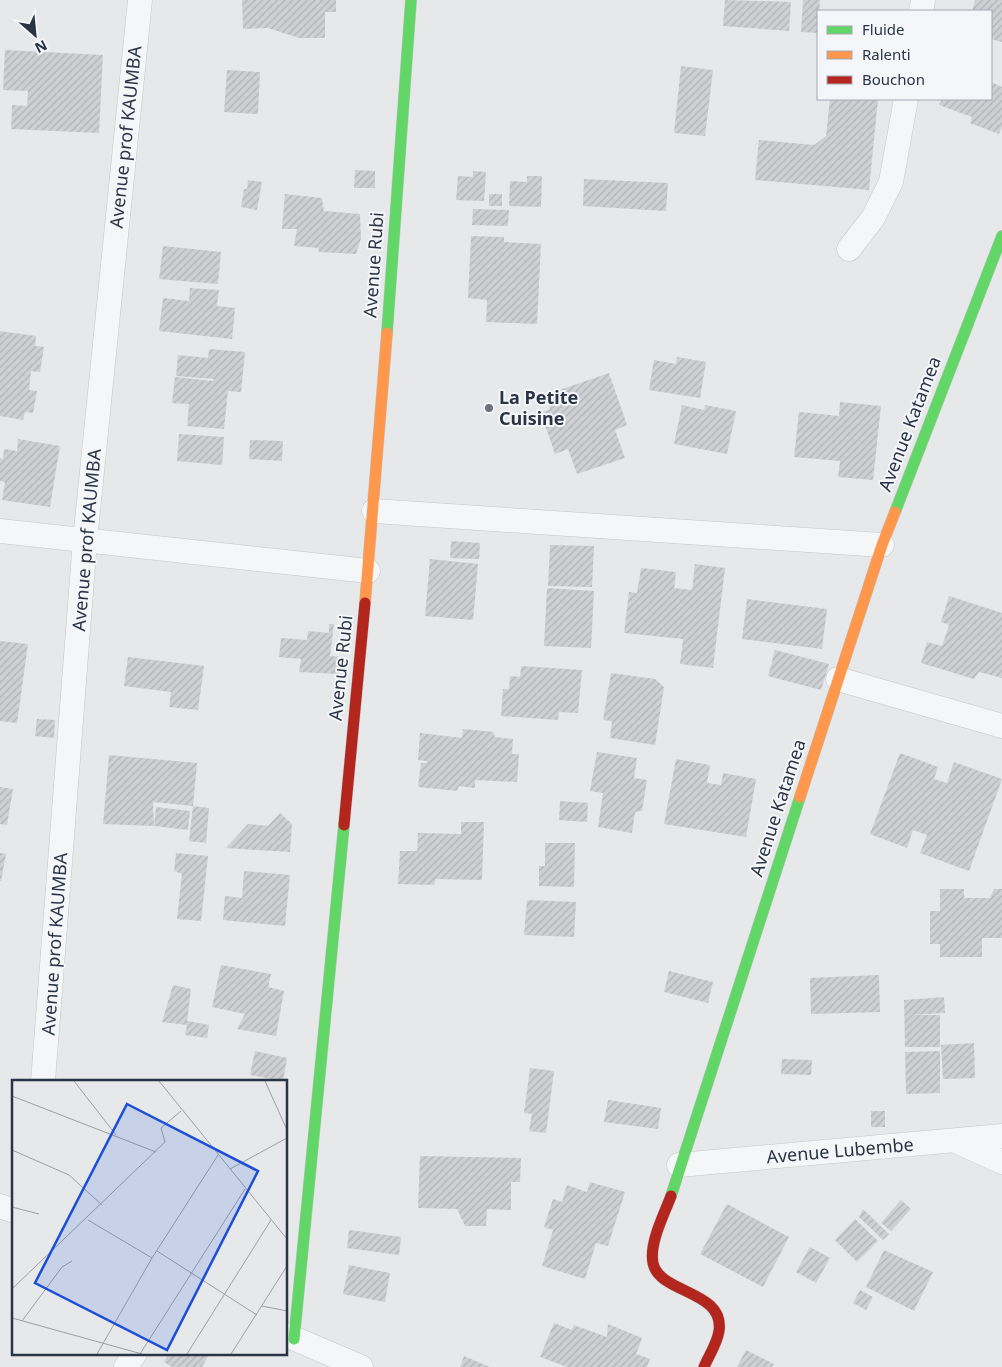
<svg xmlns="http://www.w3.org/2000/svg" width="1002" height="1367" viewBox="0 0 1002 1367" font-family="'Noto Sans',sans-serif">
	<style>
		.building { fill: url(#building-hatch) }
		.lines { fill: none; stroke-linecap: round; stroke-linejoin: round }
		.street-casing { stroke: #c4c6c8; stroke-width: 25 }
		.fast-casing { stroke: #c4c6c8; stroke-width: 12 }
		.slow-casing { stroke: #c4c6c8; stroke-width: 12 }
		.jam-casing { stroke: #c4c6c8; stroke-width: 12 }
		.street { stroke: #f5f6f7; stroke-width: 24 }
		.fast { stroke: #63d668; stroke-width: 11 }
		.slow { stroke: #ff974d; stroke-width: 11 }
		.jam { stroke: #b3261e; stroke-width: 11 }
		.poi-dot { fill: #6c737f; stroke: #f4f6f9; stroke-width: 2 }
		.labels { text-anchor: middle; stroke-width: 4; stroke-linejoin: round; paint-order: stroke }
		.street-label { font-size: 18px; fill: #2b3445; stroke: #f4f6f9 }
		.poi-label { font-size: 18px; font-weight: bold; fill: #2b3445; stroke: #f4f6f9; text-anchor: start }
		.inset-road { fill: none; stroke: #9ba0a8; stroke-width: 1 }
		.view { fill: #1d4ed8; fill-opacity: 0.15; stroke: #1d4ed8; stroke-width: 2.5 }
		.inset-edge { fill: none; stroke: #2b3445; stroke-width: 2.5 }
	</style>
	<defs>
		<pattern id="building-hatch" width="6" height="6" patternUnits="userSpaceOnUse" patternTransform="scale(1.25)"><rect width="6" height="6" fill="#ced0d3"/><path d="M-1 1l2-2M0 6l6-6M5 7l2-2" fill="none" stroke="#b1b3b6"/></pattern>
	</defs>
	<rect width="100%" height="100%" fill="#e6e8ea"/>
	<path class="building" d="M242 0H336V12H325V38H299L268 28 243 29Z
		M725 0 791 2 789 31 723 26Z
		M803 0H820L818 33 801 32Z
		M975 0H1002V42L991 39V11H972Z
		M5 50 103 55 99 133 11 129 12 105 27 106 28 91 3 90Z
		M681 66 713 70 705 136 674 133Z
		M227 70 260 72 258 114 224 112Z
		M991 82 1002 87V126L999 134 970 123 972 117 939 105 942 99H991Z
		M830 99H878L869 190 755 180 759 140 814 145 826 136Z
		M355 170 375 171V188H354Z
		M473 171 486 172 484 201 456 200 458 176 473 177Z
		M527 176H542L541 207 509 206 510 181 527 182Z
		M584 179 668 183 666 211 583 206Z
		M248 180 262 182 257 210 241 207 244 189H247Z
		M285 194 322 198 324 211 360 214 361 238 356 254 319 252 318 248 294 246 297 229H282Z
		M489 194H502V206H489Z
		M473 209 509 210 508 226 472 225Z
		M471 236 504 237V242L541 244 537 324 486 322 487 300 468 298Z
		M163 246 221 252 218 284 159 279Z
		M190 288 219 290 217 306 235 308 232 339 159 331 163 298 189 301Z
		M0 331 36 336 35 346 44 347 40 372 31 371 29 390 37 391 33 413 25 412 23 420 0 416Z
		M209 349 245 352 241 392 228 391 224 429 187 426 189 404 172 403 175 377 213 381 214 379 176 376 178 355 208 358Z
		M677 357 706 362 700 398 649 390 654 360 676 364Z
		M609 373 627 425 615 430 625 458 577 474 568 449 555 454 541 413 550 409 546 400 556 396 554 392Z
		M840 402 881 406 873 480 838 477 840 461 794 457 799 412 839 416Z
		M682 405 704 410 705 405 736 411 727 454 674 444Z
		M179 434 224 437 222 465 177 461Z
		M18 439 60 446 50 507 2 500 5 482 0 481V458L3 459 4 449 17 451Z
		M250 440 283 441 282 461 249 459Z
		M451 541 480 543 479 559 450 558Z
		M550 545 594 546 592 587 548 586Z
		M430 559 478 564 473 620 425 616Z
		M695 564 725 568 713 668 680 664 683 639 624 633 629 592 637 593 641 568 676 572 674 588 692 590Z
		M547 588 594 591 591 648 544 646Z
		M949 596 1002 613V678L979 672 974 679 921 663 927 642 942 646 949 625 941 622Z
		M747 599 827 609 822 649 742 639Z
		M329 624H334L330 656 342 657 339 674 299 672 301 659 279 657 281 638 307 640 308 631 329 633Z
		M0 641 28 644 17 723 0 721Z
		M775 650 829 664 821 690 768 676Z
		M128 657 204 666 198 710 169 707 171 692 124 686Z
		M521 666 582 670 578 713 559 712 558 720 501 716 503 689H509L510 676 520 677Z
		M611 673 655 679 664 687 655 745 610 738 612 721 603 720Z
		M37 719 55 720 54 738 35 736Z
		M463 729 493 732 495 737 513 739 512 754H519L517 782 475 780V788L459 786 457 791 418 787 421 763H427V761L418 760 420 733 462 738Z
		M597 752 637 758 634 778 647 780 642 811 635 812 632 833 598 827 603 793 590 791Z
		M900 753 938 767 934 779 947 783 954 762 1002 779 969 871 920 853 927 835 913 830 907 848 870 834Z
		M109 755 197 763 193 806 153 802 154 826 103 824Z
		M676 759 710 765 707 783 721 785 723 773 756 779 746 837 664 824Z
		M0 787 13 789 7 825 0 824Z
		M560 801 588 803 587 822 559 820Z
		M193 806 209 808 206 843 189 841Z
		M156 807 190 811 188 830 154 826Z
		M280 813 292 824 290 852 226 848 248 824 268 826Z
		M461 822H484L482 880 436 879 434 885 398 884 400 851H417L418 833 461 834Z
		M545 843H575L574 887 539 886V866H545Z
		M0 853 6 854 1 881H0Z
		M176 853 208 856 201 921 177 919 182 874 174 871Z
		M244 871 290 875 285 926 223 920 225 896 242 898Z
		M940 889H964V898H990L994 889H1002V938H982V957H940V944H930V911H940Z
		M527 900 576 902 574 937 524 935Z
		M221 965 271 974 268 987 284 991 276 1036 237 1029 245 1014 212 1007Z
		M669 971 713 982 708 1003 664 992Z
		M879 975 880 1012 811 1014 810 978Z
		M173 985 191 989 187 1021 209 1025 207 1038 185 1035 187 1025 162 1022Z
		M944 997 945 1013 910 1015H940V1047H905L904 1000Z
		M974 1043 975 1078 943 1079 941 1045Z
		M255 1051 287 1058 283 1081 250 1075Z
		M940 1051V1093L906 1094 905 1052Z
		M782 1059 812 1060 811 1075 781 1074Z
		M530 1068 554 1071 546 1133 529 1131 532 1114 524 1113Z
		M608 1100 661 1108 658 1129 604 1122Z
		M871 1111H885V1127H871Z
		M420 1156 521 1158 520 1182H511V1210L487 1209 486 1226H465L457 1209 418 1208Z
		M590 1182 625 1192 608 1246 596 1243 585 1279 542 1266 553 1230 544 1227 553 1199 562 1202 567 1185 587 1192Z
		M901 1200 911 1209 891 1231 881 1223Z
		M727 1204 789 1237 763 1287 700 1254Z
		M863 1209 889 1234 883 1240 859 1217Z
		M855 1219 878 1241 857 1262 835 1240Z
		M349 1230 401 1237 399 1255 347 1248Z
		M810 1247 830 1258 816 1283 796 1272Z
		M884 1250 933 1272 914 1311 866 1287Z
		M349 1265 390 1273 385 1302 343 1294Z
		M860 1290 873 1297 866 1310 853 1303Z
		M554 1323 572 1330 574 1325 607 1337 608 1324 642 1338 636 1354 650 1359 647 1367H567L540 1357Z
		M746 1350 774 1364 772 1367H737Z
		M169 1353H210L202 1367H172L164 1362Z
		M464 1356 490 1367H460Z"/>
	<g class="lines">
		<g class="street-casing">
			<path id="street" d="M921 11 923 0
				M849 249 873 218 891 182 906 99
				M374 511 882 545
				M0 531 368 571
				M838 679 1002 726
				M43 1081 85 540 140 0
				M956 1141 1002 1162
				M679 1165 1002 1136
				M0 1206 14 1211
				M286 1335 361 1367
				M126 1367 135 1353"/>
		</g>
		<g class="fast-casing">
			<path id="fast" d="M387 333 411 0
				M895 512 1002 236
				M671 1196 800 797
				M294 1339 344 825"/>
		</g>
		<g class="slow-casing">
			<path id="slow" d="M365 603 387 333
				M800 797 882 545 895 512"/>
		</g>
		<g class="jam-casing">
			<path id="jam" d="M344 825 365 603
				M671 1196C664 1215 649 1243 653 1263 659 1294 725 1290 719 1331 717 1344 709 1355 704 1367"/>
		</g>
		<use href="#street" class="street"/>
		<use href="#fast" class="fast"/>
		<use href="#slow" class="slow"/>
		<use href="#jam" class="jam"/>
	</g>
	<circle class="poi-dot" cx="489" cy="408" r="5"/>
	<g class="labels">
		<g class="street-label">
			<text transform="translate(126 137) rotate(-84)" y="6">Avenue prof KAUMBA</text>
			<text transform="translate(374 265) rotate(-86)" y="6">Avenue Rubi</text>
			<text transform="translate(910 424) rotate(-69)" y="6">Avenue Katamea</text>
			<text transform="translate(87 540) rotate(-85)" y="6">Avenue prof KAUMBA</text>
			<text transform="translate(341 668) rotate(-84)" y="6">Avenue Rubi</text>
			<text transform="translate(778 808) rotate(-72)" y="6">Avenue Katamea</text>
			<text transform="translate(55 944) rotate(-86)" y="6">Avenue prof KAUMBA</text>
			<text transform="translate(840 1151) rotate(-5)" y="6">Avenue Lubembe</text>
		</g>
		<g class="poi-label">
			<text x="499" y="404">La Petite<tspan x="499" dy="21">Cuisine</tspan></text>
		</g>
	</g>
	<g transform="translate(12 1080)">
		<rect width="275" height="275" fill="#e6e8ea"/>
		<path class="inset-road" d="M62 1 104 55M147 1 275 159M253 1 275 50M0 16 144 72M0 70 57 95 90 125M218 89 275 58M0 127 27 134M76 140 140 178M145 171 245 235M0 209 153 62 149 48 169 31M250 226 275 231M0 238 130 274M10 241 50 187 60 181M85 274 140 178 206 75M128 274 233 109M175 274 259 140M219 274 275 186"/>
		<path class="view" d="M115 24 246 91 155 270 23 203Z"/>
		<rect width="275" height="275" class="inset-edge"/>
	</g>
	<rect x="817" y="10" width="175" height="90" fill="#f4f6f9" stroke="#a4a8b1"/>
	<rect x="827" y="26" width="25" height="8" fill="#63d668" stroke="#a4a8b1"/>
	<text x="862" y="35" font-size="15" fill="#2b3445">Fluide</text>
	<rect x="827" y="51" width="25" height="8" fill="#ff974d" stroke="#a4a8b1"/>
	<text x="862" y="60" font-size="15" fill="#2b3445">Ralenti</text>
	<rect x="827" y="76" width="25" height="8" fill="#b3261e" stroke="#a4a8b1"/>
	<text x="862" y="85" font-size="15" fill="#2b3445">Bouchon</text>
	<g transform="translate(35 35) rotate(153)" stroke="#f4f6f9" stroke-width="4" paint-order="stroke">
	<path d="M0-4L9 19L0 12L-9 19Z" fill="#2b3445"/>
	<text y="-8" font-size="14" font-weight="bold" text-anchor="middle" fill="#2b3445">N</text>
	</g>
</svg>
